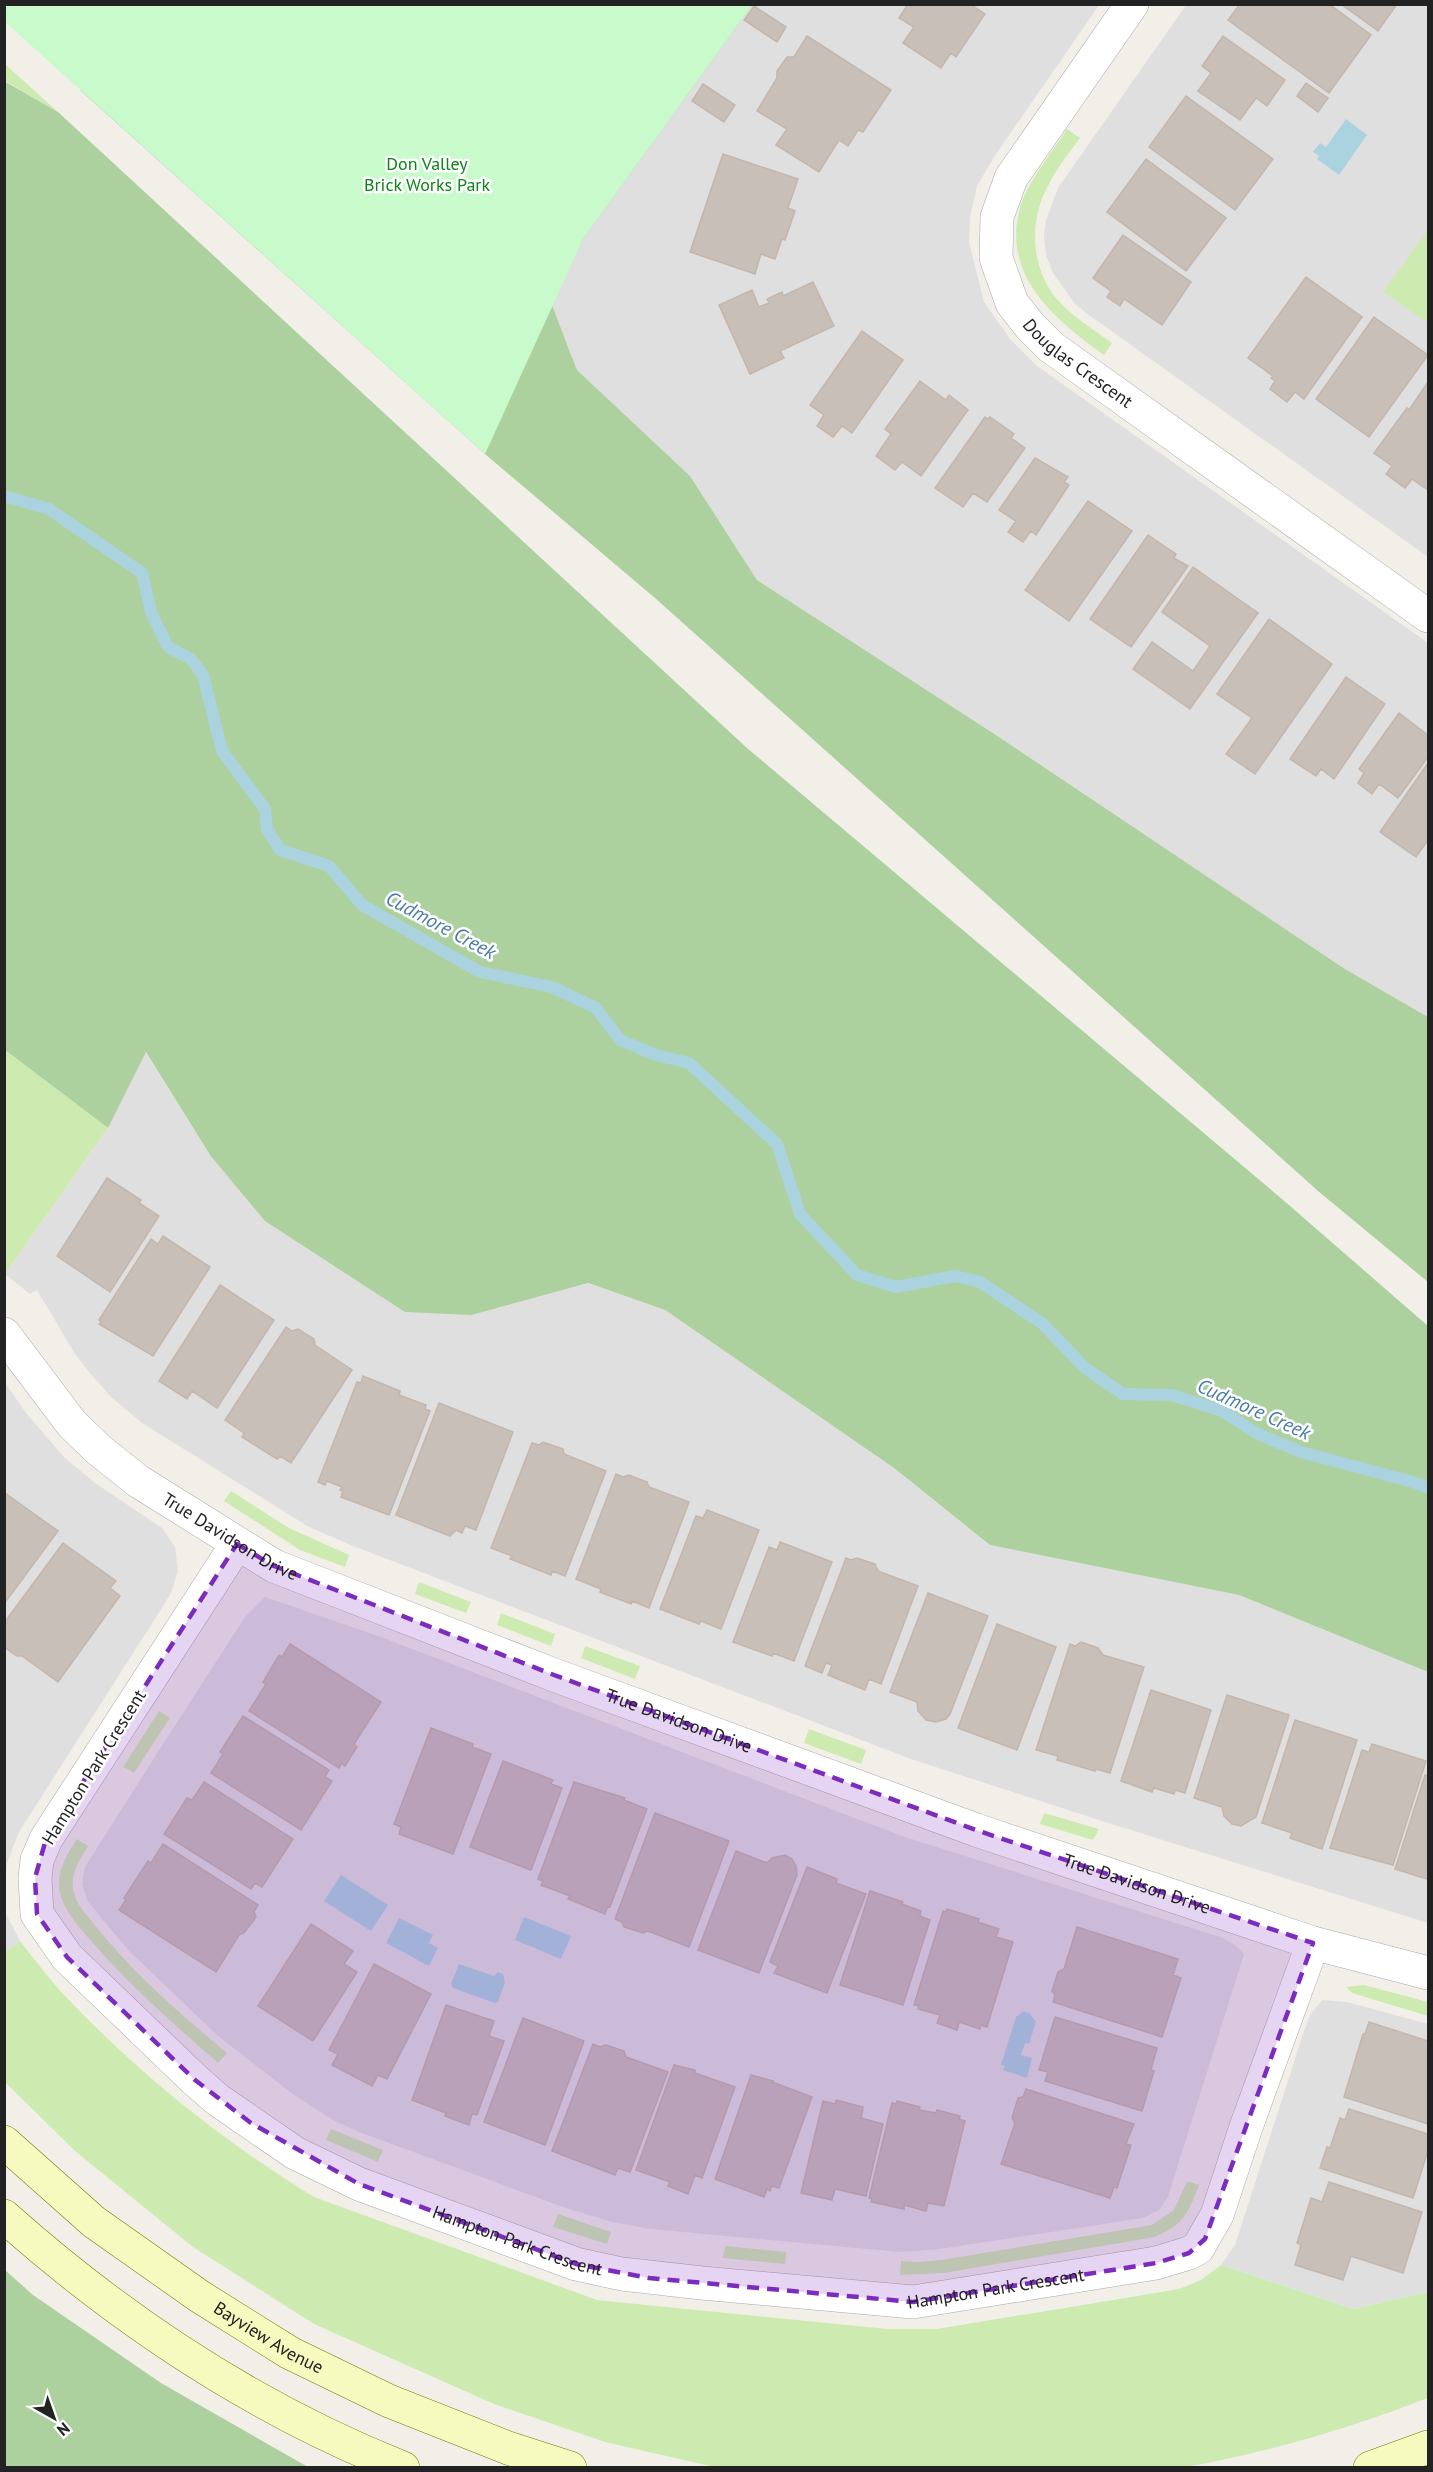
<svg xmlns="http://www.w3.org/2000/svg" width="1433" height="2472" viewBox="0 0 1433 2472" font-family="'PT Sans',sans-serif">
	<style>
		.residential { fill: #e0dfdf }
		.grass { fill: #cdebb0 }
		.forest { fill: #add19e }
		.park { fill: #c8facc }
		.water { fill: #aad3df }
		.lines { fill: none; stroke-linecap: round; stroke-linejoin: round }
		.stream { stroke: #aad3df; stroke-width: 12 }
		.building { fill: #c7bfb8; stroke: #c4b6ab; stroke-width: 1.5 }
		.street-casing { stroke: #a9a9a9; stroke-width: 34 }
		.secondary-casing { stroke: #707d05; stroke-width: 34 }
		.street { stroke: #fff; stroke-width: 33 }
		.secondary { stroke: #f7fabf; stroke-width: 33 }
		.marked { fill: #7b2cbf; fill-opacity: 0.2; stroke: #7b2cbf; stroke-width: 4.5; stroke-dasharray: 12 8; stroke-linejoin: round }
		.labels { text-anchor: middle; stroke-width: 5; stroke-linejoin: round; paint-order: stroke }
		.park-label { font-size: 18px; fill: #0c8416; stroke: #fff }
		.street-label { font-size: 18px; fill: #222; stroke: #fff }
		.water-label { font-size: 20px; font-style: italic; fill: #4a7aab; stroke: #fff }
	</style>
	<rect width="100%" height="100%" fill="#f2efe9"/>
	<path class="residential" d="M752 5H1099L994 157 977 186 970 217 969 242 984 302 1010 339 1037 366 1428 643V1017L1345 969 1002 739 757 580 690 476 577 370 552 305 583 239Z
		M1186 5H1428V557L1089 315 1075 304 1053 273 1046 255 1044 237 1046 220 1058 188Z
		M145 1051 210 1155 472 1315 587 1283 665 1310 894 1468 990 1545 1239 1595 1428 1672V1923L1102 1821 911 1759 353 1546 309 1527 142 1423 111 1397 90 1373 75 1354 37 1290 30 1294 5 1274 108 1128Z
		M4 1381 26 1413 64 1457 95 1483 162 1528 175 1547 178 1571 171 1593 160 1611 19 1832 7 1863 5 1892 6 1914 20 1941 5 1952Z
		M265 1597 381 1637 902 1836 1223 1938 1235 1945 1244 1954 1168 2197 1159 2210 1143 2218 940 2249 901 2252 650 2229 612 2222 560 2206 359 2132 333 2120 294 2095 218 2036 129 1951 88 1902 82 1884 85 1867 161 1747 245 1617Z
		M1322 2000 1347 2002 1428 2024V2292L1353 2309 1221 2265 1235 2245 1303 2034 1310 2015Z"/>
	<path class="grass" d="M5 64 58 112 5 81Z
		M1067 129 1080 138C1069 153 1057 168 1049 184 1029 219 1030 264 1055 297 1071 316 1093 329 1112 343L1104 355C1057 321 1003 278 1019 212 1025 184 1052 153 1067 129Z
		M1428 230V323L1383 292Z
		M5 1050 108 1128 5 1274Z
		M231 1491 289 1528 349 1555 345 1567 300 1550 224 1501Z
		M419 1582 471 1602 466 1613 415 1594Z
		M501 1613 555 1634 551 1646 497 1625Z
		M585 1646 640 1666 635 1679 581 1658Z
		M159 1711 170 1718 134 1773 123 1767Z
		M809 1729 866 1750 861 1764 804 1743Z
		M1044 1813 1099 1829 1093 1840 1040 1824Z
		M77 1839 88 1846C79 1861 69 1876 74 1893 77 1905 87 1915 94 1924 132 1972 180 2014 227 2053L218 2063C175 2025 131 1987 93 1943 80 1928 66 1914 60 1894 55 1874 66 1855 77 1839Z
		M20 1941C35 1960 50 1980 66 1997 140 2075 223 2141 314 2197L597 2300 888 2329H937L1179 2289 1201 2280 1221 2265 1353 2309 1428 2292V2398C1350 2428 1270 2452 1187 2467L719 2468 605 2442 494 2404 314 2324 193 2247 75 2151 5 2082V1952Z
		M1364 1985 1428 2002V2016L1352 1993 1346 1987Z
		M331 2129 383 2150 378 2162 326 2140Z
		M1187 2181 1199 2185C1188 2214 1184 2224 1155 2237L944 2273 900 2275 901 2261 919 2262 941 2260 1152 2225 1174 2210Z
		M558 2214 611 2232 607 2244 553 2227Z
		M725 2246 786 2252 785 2264 723 2258Z"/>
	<path class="forest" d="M752 5 583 239 552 305 577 370 690 476 757 580 1002 739 1345 969 1428 1017V1282L1318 1191 655 598 485 454 80 90Z
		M4 81 58 112 747 748 1282 1199 1428 1326V1672L1239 1595 990 1545 894 1468 665 1310 588 1283 472 1315 405 1312 265 1221 210 1155 146 1052 108 1128 5 1050Z
		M5 2270 33 2295 161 2383 308 2467H5Z"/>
	<path class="park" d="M5 4H752V5L583 239 485 454 5 22Z"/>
	<path class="water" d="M1346 119 1367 135 1339 175 1317 159 1319 156 1313 152 1320 143 1326 147Z
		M341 1875 388 1905 371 1931 324 1901Z
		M524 1917 571 1936 561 1959 515 1940Z
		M399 1918 433 1935 429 1943 438 1948 429 1966 386 1943Z
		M459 1964 494 1976 498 1972 503 1974 505 1982 498 2002 495 2003 453 1988 451 1984Z
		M1024 2011 1029 2013 1036 2022 1029 2044 1025 2043 1021 2055 1032 2058 1027 2078 1003 2070 1005 2066 1001 2065 1016 2017Z"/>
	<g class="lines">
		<path class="stream" d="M4 496 49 509 142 573 151 612 168 647 191 659 203 675 222 751 265 809 267 829 280 850 329 866 362 905 480 972 552 987 596 1008 620 1040 656 1055 689 1063 777 1144 800 1214 857 1275 896 1287 955 1276 980 1282 1043 1324 1085 1368 1123 1394 1172 1395 1222 1411 1256 1433 1301 1452 1413 1482 1428 1488"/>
	</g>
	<path class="building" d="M908 4H970L985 14 956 57 951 53 941 68 903 43 914 27 899 18Z
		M1240 4H1329L1371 35 1329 93 1228 20Z
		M1341 4H1397L1378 31Z
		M754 6 786 27 777 42 744 20Z
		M807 36 891 90 863 132 858 130 848 146 839 140 819 172 776 145 787 129 757 111 777 78V71L787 57H794Z
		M1223 36 1285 80 1267 106 1256 98 1240 120 1198 91 1211 73 1202 66Z
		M1306 83 1328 98 1318 112 1297 96Z
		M703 84 735 105 724 122 692 101Z
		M1186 96 1273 159 1235 210 1149 147Z
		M723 154 798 179 788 208 795 211 785 240 782 239 775 259 761 254 755 274 690 252Z
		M1146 159 1226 218 1186 271 1107 212Z
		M1123 235 1191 282 1162 325 1124 299 1120 306 1107 297 1111 291 1093 278Z
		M1306 277 1362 317 1304 399 1295 392 1287 402 1270 389 1275 381 1271 378 1273 376 1248 358Z
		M813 282 834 326 780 351 784 358 750 374 719 305 752 290 759 307 769 303 767 299 782 292 783 296Z
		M1374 317 1428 355 1369 437 1316 399Z
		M862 331 903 360 852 433 842 426 833 437 817 426 824 415 810 405Z
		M920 381 946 400 949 395 968 410 921 476 902 462 895 470 876 456 891 434 885 429Z
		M1428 382V490L1412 479 1405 488 1386 474 1392 466 1374 453 1407 408 1409 410Z
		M985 417 988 419 990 417 1014 434 1011 438 1025 448 987 502 973 493 963 507 935 488Z
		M1035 458 1068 477 1064 482 1069 485 1036 535 1031 531 1023 542 1008 532 1016 521 999 510Z
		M1088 501 1132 531 1069 621 1025 590Z
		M1148 535 1176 554 1174 558 1188 566 1131 647 1090 619Z
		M1193 567 1258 613 1190 709 1133 669 1152 642 1193 671 1210 646 1162 612Z
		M1269 619 1332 664 1255 774 1226 754 1252 718 1217 694Z
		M1346 677 1385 704 1334 779 1321 769 1316 776 1290 759Z
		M1399 713 1428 735V757L1398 798 1379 784 1372 794 1358 783 1364 773 1359 769Z
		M1428 763V840L1416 857 1380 832Z
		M107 1178 141 1200 139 1203 159 1216 110 1292 57 1256Z
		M163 1236 210 1267 153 1356 99 1324 101 1322 99 1320 151 1239 158 1244Z
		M220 1285 274 1320 217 1408 192 1391 187 1399 159 1381Z
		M286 1327 292 1331 298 1329 314 1339 315 1345 352 1370 291 1463 280 1456 277 1459 242 1437 244 1433 225 1420Z
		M363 1376 400 1391 399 1395 426 1405 425 1409 430 1411 389 1515 341 1497 343 1491 340 1490 342 1487 327 1481 325 1485 318 1482 357 1382 361 1383Z
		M439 1403 513 1432 476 1530 465 1526 462 1533 456 1530 450 1536 396 1515Z
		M543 1442 563 1449 564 1454 606 1471 565 1576 552 1571 551 1575 510 1559 512 1556 491 1548 532 1443 539 1445Z
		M616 1474 623 1477 629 1475 647 1482 649 1487 689 1502 649 1608 632 1601 631 1604 600 1592 601 1589 576 1579Z
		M5 1493 58 1531 4 1604V1493Z
		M707 1510 759 1530 721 1629 701 1621 699 1624 660 1609 696 1516 703 1518Z
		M780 1542 832 1562 794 1661 773 1653 772 1656 733 1642 769 1547 777 1550Z
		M63 1543 116 1581 110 1588 120 1596 58 1682 22 1656H17L4 1647V1623Z
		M846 1558 851 1560 857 1558 875 1564 878 1571 918 1586 881 1684 869 1679 865 1690 828 1675 832 1665 826 1663 822 1673 805 1666Z
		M928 1593 988 1616 950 1714 946 1719 936 1722 926 1720 918 1711 917 1702 890 1692Z
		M997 1624 1056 1647 1017 1750 958 1728Z
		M1081 1642 1098 1648 1103 1655 1144 1667 1110 1773 1096 1769 1095 1771 1057 1760 1058 1756 1036 1750 1070 1644 1075 1646Z
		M290 1644 381 1702 354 1744 357 1747 345 1766 342 1763 339 1768 249 1711 266 1684 263 1682 279 1655 282 1657Z
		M1151 1690 1211 1710 1185 1793 1175 1790 1174 1794 1154 1788 1152 1792 1121 1781Z
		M1227 1695 1289 1715 1256 1817 1241 1826 1232 1824 1224 1816 1222 1807 1194 1798Z
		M243 1716 329 1770 325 1777 332 1781 301 1830 211 1773 223 1754 220 1752Z
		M1295 1720 1357 1740 1322 1849 1290 1838 1292 1833 1262 1823Z
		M431 1728 473 1744 472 1747 491 1754 453 1854 399 1834 401 1827 394 1824Z
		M1372 1744 1426 1761 1393 1865 1330 1848 1362 1750 1369 1752Z
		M503 1761 553 1780 551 1784 562 1788 531 1870 470 1847Z
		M1425 1775 1428 1776V1876L1427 1879 1395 1869Z
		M204 1782 293 1839 262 1887 255 1883 251 1889 164 1834 187 1798 192 1800Z
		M574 1782 625 1798 624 1800 647 1809 610 1907 608 1906 605 1914 568 1899 570 1896 541 1885 543 1881 538 1879Z
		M655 1813 729 1841 689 1947 648 1931 643 1933 624 1927 622 1922 615 1919Z
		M163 1844 258 1905 254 1912 256 1917 244 1933 239 1935 216 1972 119 1910 126 1900 124 1898 148 1861 151 1863Z
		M736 1851 767 1863 772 1858 785 1855 792 1859 796 1866 797 1875 759 1973 698 1950Z
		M807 1867 837 1879 836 1883 866 1894 827 1993 774 1973 778 1966 770 1962Z
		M870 1891 903 1902 902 1904 921 1911 920 1916 930 1920 903 2005 840 1985Z
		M947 1909 979 1919 978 1922 999 1929 996 1937 1013 1942 987 2027 981 2025 980 2029 959 2022 957 2030 937 2023 940 2015 918 2009 919 2006 914 2005 943 1911 946 1912Z
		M311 1924 353 1951 344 1964 357 1972 313 2041 258 2006Z
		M1077 1927 1178 1959 1173 1975 1181 1978 1162 2037 1053 2002 1055 1995 1052 1991 1058 1972 1064 1969Z
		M374 1964 431 1994 387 2079 378 2075 372 2086 332 2065 338 2054 329 2050Z
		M446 2005 494 2021 489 2036 504 2041 477 2115 472 2114 469 2125 445 2116 446 2113 412 2100Z
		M1055 2017 1157 2048 1151 2070 1154 2071 1142 2111 1045 2081 1048 2072 1039 2070Z
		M523 2018 584 2041 545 2145 484 2122Z
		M1369 2022 1428 2041V2124L1344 2097 1363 2034H1365Z
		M593 2044 600 2047 606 2045 624 2051 626 2057 668 2072 630 2172 618 2168 615 2175 552 2151Z
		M674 2065 695 2070V2073L735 2087 702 2178 695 2175 688 2194 668 2186 670 2182 636 2170Z
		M751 2075 773 2081 772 2082 812 2097 779 2188 772 2186 770 2191 767 2189 764 2197 715 2179Z
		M1026 2089 1134 2124 1126 2144 1131 2145 1117 2188 1114 2187 1110 2198 1001 2164 1015 2123 1012 2118 1018 2098 1023 2097Z
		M836 2100 863 2107 861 2118 883 2124 866 2196 835 2189 832 2200 801 2193 823 2101 835 2104Z
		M897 2101 920 2107 919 2110 936 2113 937 2110 960 2116 959 2119 965 2121 944 2206 928 2203 926 2211 904 2205V2209L871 2202 872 2199 869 2198 892 2103 896 2104Z
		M1349 2109 1428 2134V2151L1413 2198 1320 2168 1327 2147 1330 2148 1340 2118 1345 2120Z
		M1329 2182 1422 2212 1403 2273 1351 2256 1343 2280 1295 2265 1301 2245 1297 2243 1311 2198 1322 2202Z"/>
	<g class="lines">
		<g class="street-casing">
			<g id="street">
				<path id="s1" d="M1132 4 1011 178 997 217 996 258 1012 303 1030 326 1051 347 1428 616"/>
				<path id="s2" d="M4 1334 72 1424 99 1450 138 1481 274 1566 554 1675 976 1830 1313 1943 1428 1973"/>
				<path id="s3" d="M237 1544 46 1839 37 1860 35 1878 37 1914 67 1957 195 2080 218 2100 295 2153 359 2184 576 2264 622 2274 702 2283 913 2302 1156 2263 1189 2253 1198 2248 1217 2215 1246 2127 1313 1943"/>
			</g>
		</g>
		<g class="secondary-casing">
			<g id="secondary">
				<path id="s4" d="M4 2142 94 2222 199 2296 290 2353 389 2401 508 2448 570 2468"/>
				<path d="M4 2216C123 2322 255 2409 403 2468"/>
				<path d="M1370 2468 1428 2447"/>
			</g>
		</g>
		<use href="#street" class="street"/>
		<use href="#secondary" class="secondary"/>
	</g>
	<path class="marked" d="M237 1544 274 1566 554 1675 976 1830 1313 1943 1205 2239 1189 2253 1156 2263 913 2302 649 2278 576 2264 359 2184 251 2123 195 2080 67 1957 37 1914 35 1878 46 1839Z"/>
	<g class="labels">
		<g class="park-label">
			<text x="427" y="170">Don Valley<tspan x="427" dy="21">Brick Works Park</tspan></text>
		</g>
		<g class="street-label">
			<text dy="6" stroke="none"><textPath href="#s1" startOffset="432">Douglas Crescent</textPath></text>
			<text dy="6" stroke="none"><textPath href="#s2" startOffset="308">True Davidson Drive</textPath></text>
			<text dy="6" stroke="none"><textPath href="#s2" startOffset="794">True Davidson Drive</textPath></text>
			<text transform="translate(94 1767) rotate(-58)" y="6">Hampton Park Crescent</text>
			<text dy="6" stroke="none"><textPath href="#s2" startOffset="1280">True Davidson Drive</textPath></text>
			<text dy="6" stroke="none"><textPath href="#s3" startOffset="1022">Hampton Park Crescent</textPath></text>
			<text dy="6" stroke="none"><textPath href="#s3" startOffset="1508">Hampton Park Crescent</textPath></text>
			<text dy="6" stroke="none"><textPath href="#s4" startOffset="330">Bayview Avenue</textPath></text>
		</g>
		<g class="water-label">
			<text transform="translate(441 925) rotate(28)" y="7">Cudmore Creek</text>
			<text transform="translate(1254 1409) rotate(24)" y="7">Cudmore Creek</text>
		</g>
	</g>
	<rect width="1433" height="2472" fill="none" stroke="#222222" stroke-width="12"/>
	<g transform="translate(54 2418) rotate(140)" stroke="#ffffff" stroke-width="4.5" paint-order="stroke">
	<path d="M0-4.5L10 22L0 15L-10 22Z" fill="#222222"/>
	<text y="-9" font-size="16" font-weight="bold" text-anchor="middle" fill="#222222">N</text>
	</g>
</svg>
